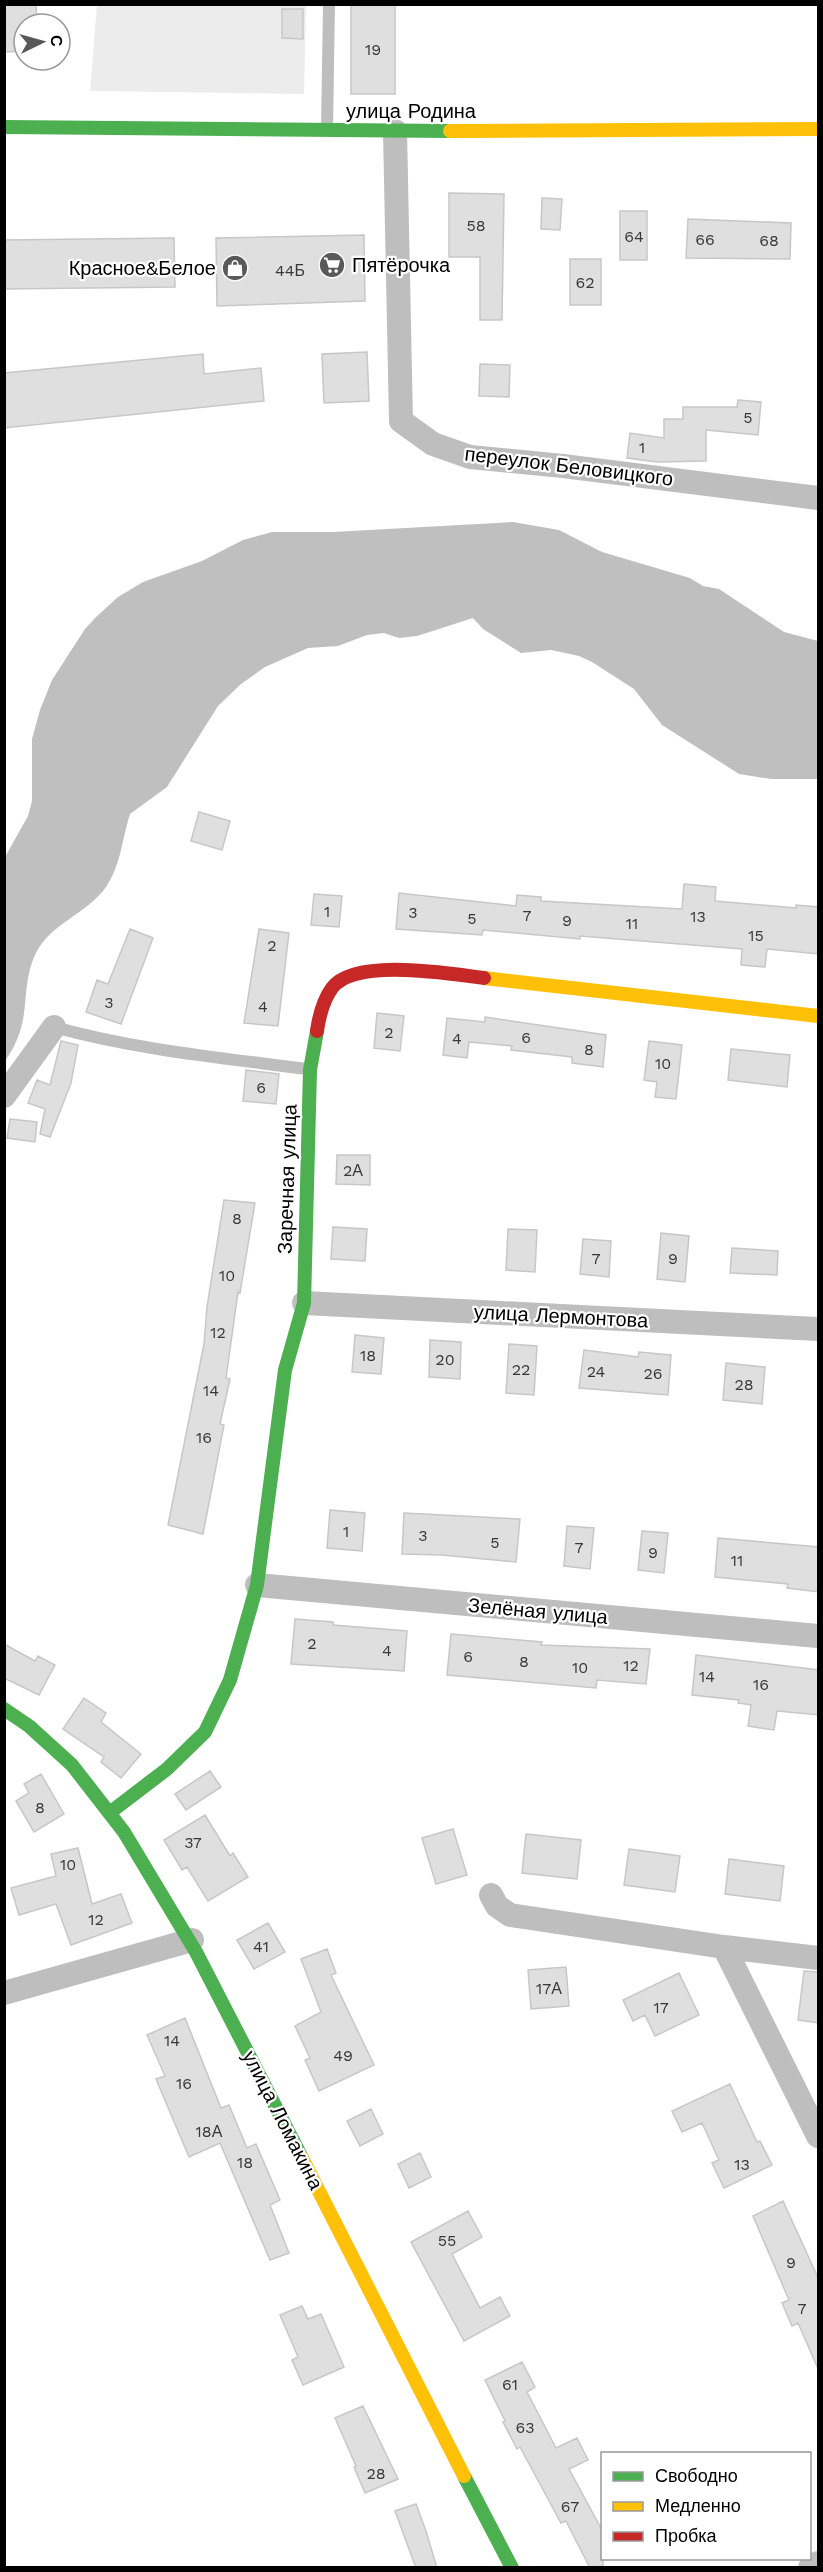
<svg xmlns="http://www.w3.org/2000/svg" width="823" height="2572" viewBox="0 0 823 2572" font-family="'Work Sans',sans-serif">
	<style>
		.green { fill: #ececec }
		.water { fill: #bfbfbf }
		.building { fill: #dfdfdf; stroke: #c7c7c7; stroke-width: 1.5 }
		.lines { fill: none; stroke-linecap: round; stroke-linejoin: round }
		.lane { stroke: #bebebe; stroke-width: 12 }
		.street { stroke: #bebebe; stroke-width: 24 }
		.fast { stroke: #4caf50; stroke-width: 14 }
		.slow { stroke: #ffc107; stroke-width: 14 }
		.jam { stroke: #c62828; stroke-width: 14 }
		.labels { text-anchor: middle; stroke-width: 4.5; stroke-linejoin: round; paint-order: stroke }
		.number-label { font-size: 16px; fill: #383838 }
		.street-label { font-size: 20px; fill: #000; stroke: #fff }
		.poi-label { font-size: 20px; fill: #000; stroke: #fff; text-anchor: start }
	</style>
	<rect width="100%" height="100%" fill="#fff"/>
	<path class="green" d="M97 5H306L304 94 90 91Z"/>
	<path class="water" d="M513 522 559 530 602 552 690 578 703 586 719 589 784 632 818 641V779H771L739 774 662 725 634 689 592 662 579 656 551 650 521 653 483 629 473 618 417 636 399 638 384 633 367 635 338 646 308 648 265 667 241 684 218 706 167 787 130 814C122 839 121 865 106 887 88 913 50 924 36 953 18 990 35 1019 5 1061V857L28 816 32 801V739L40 710 52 680 85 629 96 617 118 597 143 582 202 561 243 540 272 532H333Z"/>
	<path class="building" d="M4 4H36L37 24H24V51L4 52Z
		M351 4H395V94H351Z
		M282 9H303V39L282 38Z
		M449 193 504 194 502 320H480V257H449Z
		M542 198 562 199 560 230 541 229Z
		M620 211H647V260H620Z
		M688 219 791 223 790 259 686 258Z
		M364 235 365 301 217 306 216 238Z
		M174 238 175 287 4 289V240Z
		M570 259H601V305H570Z
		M367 352 369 401 324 403 322 354Z
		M203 354 204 374 261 368 264 401 4 428V373Z
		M480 364 510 365 509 397 479 396Z
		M738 400 761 402 758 435 706 430V461L657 462 627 458 630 433 664 438V419H683V407H737Z
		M199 812 230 821 222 850 191 841Z
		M684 884 716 887 715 901 796 908V905L819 907V954L767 949 765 967 741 965 742 949 580 936V939L483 930 482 935 396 929 399 893 516 906 517 895 541 897V901L682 909Z
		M314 894 342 896 339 927 311 925Z
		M130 929 153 938 121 1024 86 1012 97 980 108 984Z
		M259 929 289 933 278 1026 244 1023Z
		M377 1013 404 1016 400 1051 374 1048Z
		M485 1017 606 1035 603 1067 572 1063V1057L511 1050 512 1046 469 1042 467 1058 443 1055 447 1018 485 1022Z
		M61 1041 78 1045 71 1083 50 1137 40 1134 45 1109 28 1103 37 1080 50 1085Z
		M649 1041 682 1045 676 1099 655 1097 657 1082 644 1080Z
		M731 1049 790 1055 787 1087 728 1080Z
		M246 1070 279 1074 276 1104 243 1101Z
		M10 1119 37 1122 35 1142 7 1138Z
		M337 1155H370V1185L336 1184Z
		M224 1200 255 1203 240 1293 238 1292 226 1378 230 1379 220 1424 224 1425 203 1534 168 1525 204 1344 207 1307Z
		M333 1227 367 1229 365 1261 331 1259Z
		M508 1229 537 1230 535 1272 506 1270Z
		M661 1233 689 1236 685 1282 657 1279Z
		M583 1239 611 1241 609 1277 580 1274Z
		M732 1248 778 1251 777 1275 730 1273Z
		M355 1335 384 1338 381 1374 352 1372Z
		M430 1340 461 1342 460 1379 429 1377Z
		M509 1344 537 1346 534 1395 506 1393Z
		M584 1350 638 1357 639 1352 671 1355 668 1395 579 1388Z
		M726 1363 765 1367 762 1404 723 1400Z
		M330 1510 365 1513 362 1551 327 1548Z
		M404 1513 520 1519 516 1562 442 1555 402 1554Z
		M567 1526 594 1528 590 1569 564 1566Z
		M642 1531 668 1533 664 1573 638 1570Z
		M718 1538 819 1547V1592L787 1588 788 1584 715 1577Z
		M295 1619 333 1622V1625L407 1631 404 1671 291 1664Z
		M451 1634 542 1642 541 1645 650 1649 646 1684 597 1680 596 1688 447 1675Z
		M4 1644 35 1661 38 1656 55 1665 39 1695 4 1678Z
		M696 1655 819 1670V1715L777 1711 774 1730 748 1726 751 1705 738 1703 739 1700 692 1695Z
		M84 1698 106 1713 101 1722 141 1754 121 1778 101 1762 104 1757 63 1729Z
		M210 1771 221 1787 186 1810 175 1794Z
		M41 1774 64 1814 34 1832 16 1801 29 1793 24 1784Z
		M205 1815 230 1856 233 1853 248 1877 208 1901 187 1867 182 1870 164 1840Z
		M453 1829 467 1875 436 1884 422 1838Z
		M526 1834 581 1840 577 1879 522 1873Z
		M78 1848 92 1904 121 1894 132 1923 71 1945 56 1904 19 1915 11 1888 56 1876 51 1854Z
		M629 1849 680 1856 675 1892 624 1885Z
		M729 1859 784 1866 780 1901 725 1894Z
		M268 1923 285 1952 254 1969 237 1940Z
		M327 1949 336 1973 331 1975 374 2065 319 2091 305 2060 310 2058 295 2026 321 2012 301 1959Z
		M566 1967 569 2006 531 2009 528 1970Z
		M804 1971 819 1972V2023L798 2020Z
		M679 1973 699 2015 655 2036 645 2015 633 2021 623 2000Z
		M185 2018 221 2108 229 2105 247 2148 256 2144 280 2200 270 2205 289 2253 270 2260 220 2143 189 2157 156 2079 165 2076 147 2035Z
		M730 2084 757 2142 760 2141 772 2165 724 2188 712 2163 719 2160 702 2123 682 2132 672 2111Z
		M371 2109 383 2134 360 2146 347 2121Z
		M420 2153 431 2177 409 2188 398 2164Z
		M783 2201 819 2280V2371L798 2323 792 2326 782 2303 789 2300 753 2216Z
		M468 2211 482 2237 452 2254 480 2308 500 2297 510 2316 464 2341 411 2242Z
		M302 2306 308 2319 321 2314 344 2367 303 2385 292 2360 298 2357 280 2315Z
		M522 2362 535 2387 527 2392 556 2448 577 2438 588 2460 569 2469 603 2532V2568H590L566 2521 561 2523 520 2447 517 2449 503 2422 505 2421 485 2380Z
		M363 2406 398 2479 365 2493 354 2467 356 2466 335 2418Z
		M416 2504 426 2531 437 2568H416L395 2511Z"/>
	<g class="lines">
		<path class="lane" d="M327 129 329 4
			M54 1027C137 1050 223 1058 307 1069"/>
		<path class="street" d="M395 131 401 421 433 444 470 457 563 466 818 498
			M4 1096 54 1027
			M304 1303 818 1329
			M257 1585 818 1636
			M491 1895 497 1906 510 1915 724 1947
			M818 1958 724 1947 818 2136
			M4 1993 192 1940
			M810 2568 818 2563"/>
		<path class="fast" d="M4 127 450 131
			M4 1709 29 1726 72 1765 124 1832 196 1952 302 2158
			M112 1811 167 1769 205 1732 230 1680 257 1585 285 1370 304 1303 310 1070 317 1031
			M464 2476 512 2568"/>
		<path class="slow" d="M450 131 818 129
			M484 978 818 1016
			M302 2158 464 2476"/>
		<path class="jam" d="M317 1031C319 1017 324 999 332 988 355 957 451 974 484 978"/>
	</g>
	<defs>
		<g id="supermarket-disc" transform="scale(1.35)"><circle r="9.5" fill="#595959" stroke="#fff"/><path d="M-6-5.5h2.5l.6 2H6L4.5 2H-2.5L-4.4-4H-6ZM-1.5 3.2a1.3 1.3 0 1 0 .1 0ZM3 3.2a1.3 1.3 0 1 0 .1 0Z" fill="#fff"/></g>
		<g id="shop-disc" transform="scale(1.35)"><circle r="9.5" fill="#595959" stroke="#fff"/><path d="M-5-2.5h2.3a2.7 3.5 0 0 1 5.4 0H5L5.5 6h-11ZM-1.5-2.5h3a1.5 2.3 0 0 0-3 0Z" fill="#fff"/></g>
	</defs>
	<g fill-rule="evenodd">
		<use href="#supermarket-disc" x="332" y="265"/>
		<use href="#shop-disc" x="235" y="268"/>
	</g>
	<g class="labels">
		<g class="number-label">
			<text x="373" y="55">19</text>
			<text x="476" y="231">58</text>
			<text x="634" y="242">64</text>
			<text x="705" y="245">66</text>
			<text x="769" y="246">68</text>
			<text x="290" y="276">44Б</text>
			<text x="585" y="288">62</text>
			<text x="748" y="423">5</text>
			<text x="642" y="453">1</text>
			<text x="327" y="917">1</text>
			<text x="413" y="918">3</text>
			<text x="527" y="921">7</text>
			<text x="698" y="922">13</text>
			<text x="472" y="924">5</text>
			<text x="567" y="926">9</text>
			<text x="632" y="929">11</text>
			<text x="756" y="941">15</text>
			<text x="272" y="951">2</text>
			<text x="109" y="1008">3</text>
			<text x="263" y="1012">4</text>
			<text x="389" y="1038">2</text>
			<text x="526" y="1043">6</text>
			<text x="457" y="1044">4</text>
			<text x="589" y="1055">8</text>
			<text x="663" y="1069">10</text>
			<text x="261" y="1093">6</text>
			<text x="353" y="1176">2А</text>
			<text x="237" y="1224">8</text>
			<text x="596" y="1264">7</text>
			<text x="673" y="1264">9</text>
			<text x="227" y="1281">10</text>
			<text x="218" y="1338">12</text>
			<text x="368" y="1361">18</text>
			<text x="445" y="1365">20</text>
			<text x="521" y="1375">22</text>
			<text x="596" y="1377">24</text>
			<text x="653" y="1379">26</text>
			<text x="744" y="1390">28</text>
			<text x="211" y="1396">14</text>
			<text x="204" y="1443">16</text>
			<text x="346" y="1537">1</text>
			<text x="423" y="1541">3</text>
			<text x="495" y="1548">5</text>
			<text x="579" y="1553">7</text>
			<text x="653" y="1558">9</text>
			<text x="737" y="1566">11</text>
			<text x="312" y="1649">2</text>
			<text x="387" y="1656">4</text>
			<text x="468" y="1662">6</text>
			<text x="524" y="1667">8</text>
			<text x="631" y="1671">12</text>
			<text x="580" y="1673">10</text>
			<text x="707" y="1682">14</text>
			<text x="761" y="1690">16</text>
			<text x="40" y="1813">8</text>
			<text x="193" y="1848">37</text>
			<text x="68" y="1870">10</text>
			<text x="96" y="1925">12</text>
			<text x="261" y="1952">41</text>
			<text x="549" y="1994">17А</text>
			<text x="661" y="2013">17</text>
			<text x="172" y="2046">14</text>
			<text x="343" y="2061">49</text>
			<text x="184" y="2089">16</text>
			<text x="209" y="2137">18А</text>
			<text x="245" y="2168">18</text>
			<text x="742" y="2170">13</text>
			<text x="447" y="2246">55</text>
			<text x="791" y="2268">9</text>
			<text x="802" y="2314">7</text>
			<text x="510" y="2390">61</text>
			<text x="525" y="2433">63</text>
			<text x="376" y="2479">28</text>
			<text x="570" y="2512">67</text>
		</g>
		<g class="street-label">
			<text x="411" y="118">улица Родина</text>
			<text transform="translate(569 466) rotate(7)" y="7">переулок Беловицкого</text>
			<text transform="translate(287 1179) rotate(-88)" y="7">Заречная улица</text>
			<text transform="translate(561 1316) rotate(3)" y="7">улица Лермонтова</text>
			<text transform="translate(538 1611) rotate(5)" y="7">Зелёная улица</text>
			<text transform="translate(283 2120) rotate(63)" y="7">улица Ломакина</text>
		</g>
		<g class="poi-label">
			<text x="352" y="272">Пятёрочка</text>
			<text x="216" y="275" text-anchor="end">Красное&amp;Белое</text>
		</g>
	</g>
	<rect width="823" height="2572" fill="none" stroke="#000000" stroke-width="12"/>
	<rect x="601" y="2452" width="210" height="108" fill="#ffffff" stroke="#999999" stroke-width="1.5"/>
	<rect x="613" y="2472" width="30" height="9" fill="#4caf50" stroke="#999999" stroke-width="1.5"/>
	<text x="655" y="2482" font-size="18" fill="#000000">Свободно</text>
	<rect x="613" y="2502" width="30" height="9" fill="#ffc107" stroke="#999999" stroke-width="1.5"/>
	<text x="655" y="2512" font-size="18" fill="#000000">Медленно</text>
	<rect x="613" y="2532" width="30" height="9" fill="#c62828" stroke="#999999" stroke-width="1.5"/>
	<text x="655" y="2542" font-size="18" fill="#000000">Пробка</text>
	<g transform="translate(42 42) rotate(85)"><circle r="28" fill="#ffffff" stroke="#999999" stroke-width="1.5"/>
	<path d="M0-4.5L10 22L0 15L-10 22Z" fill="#595959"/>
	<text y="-9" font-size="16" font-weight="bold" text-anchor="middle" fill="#000000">С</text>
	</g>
</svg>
